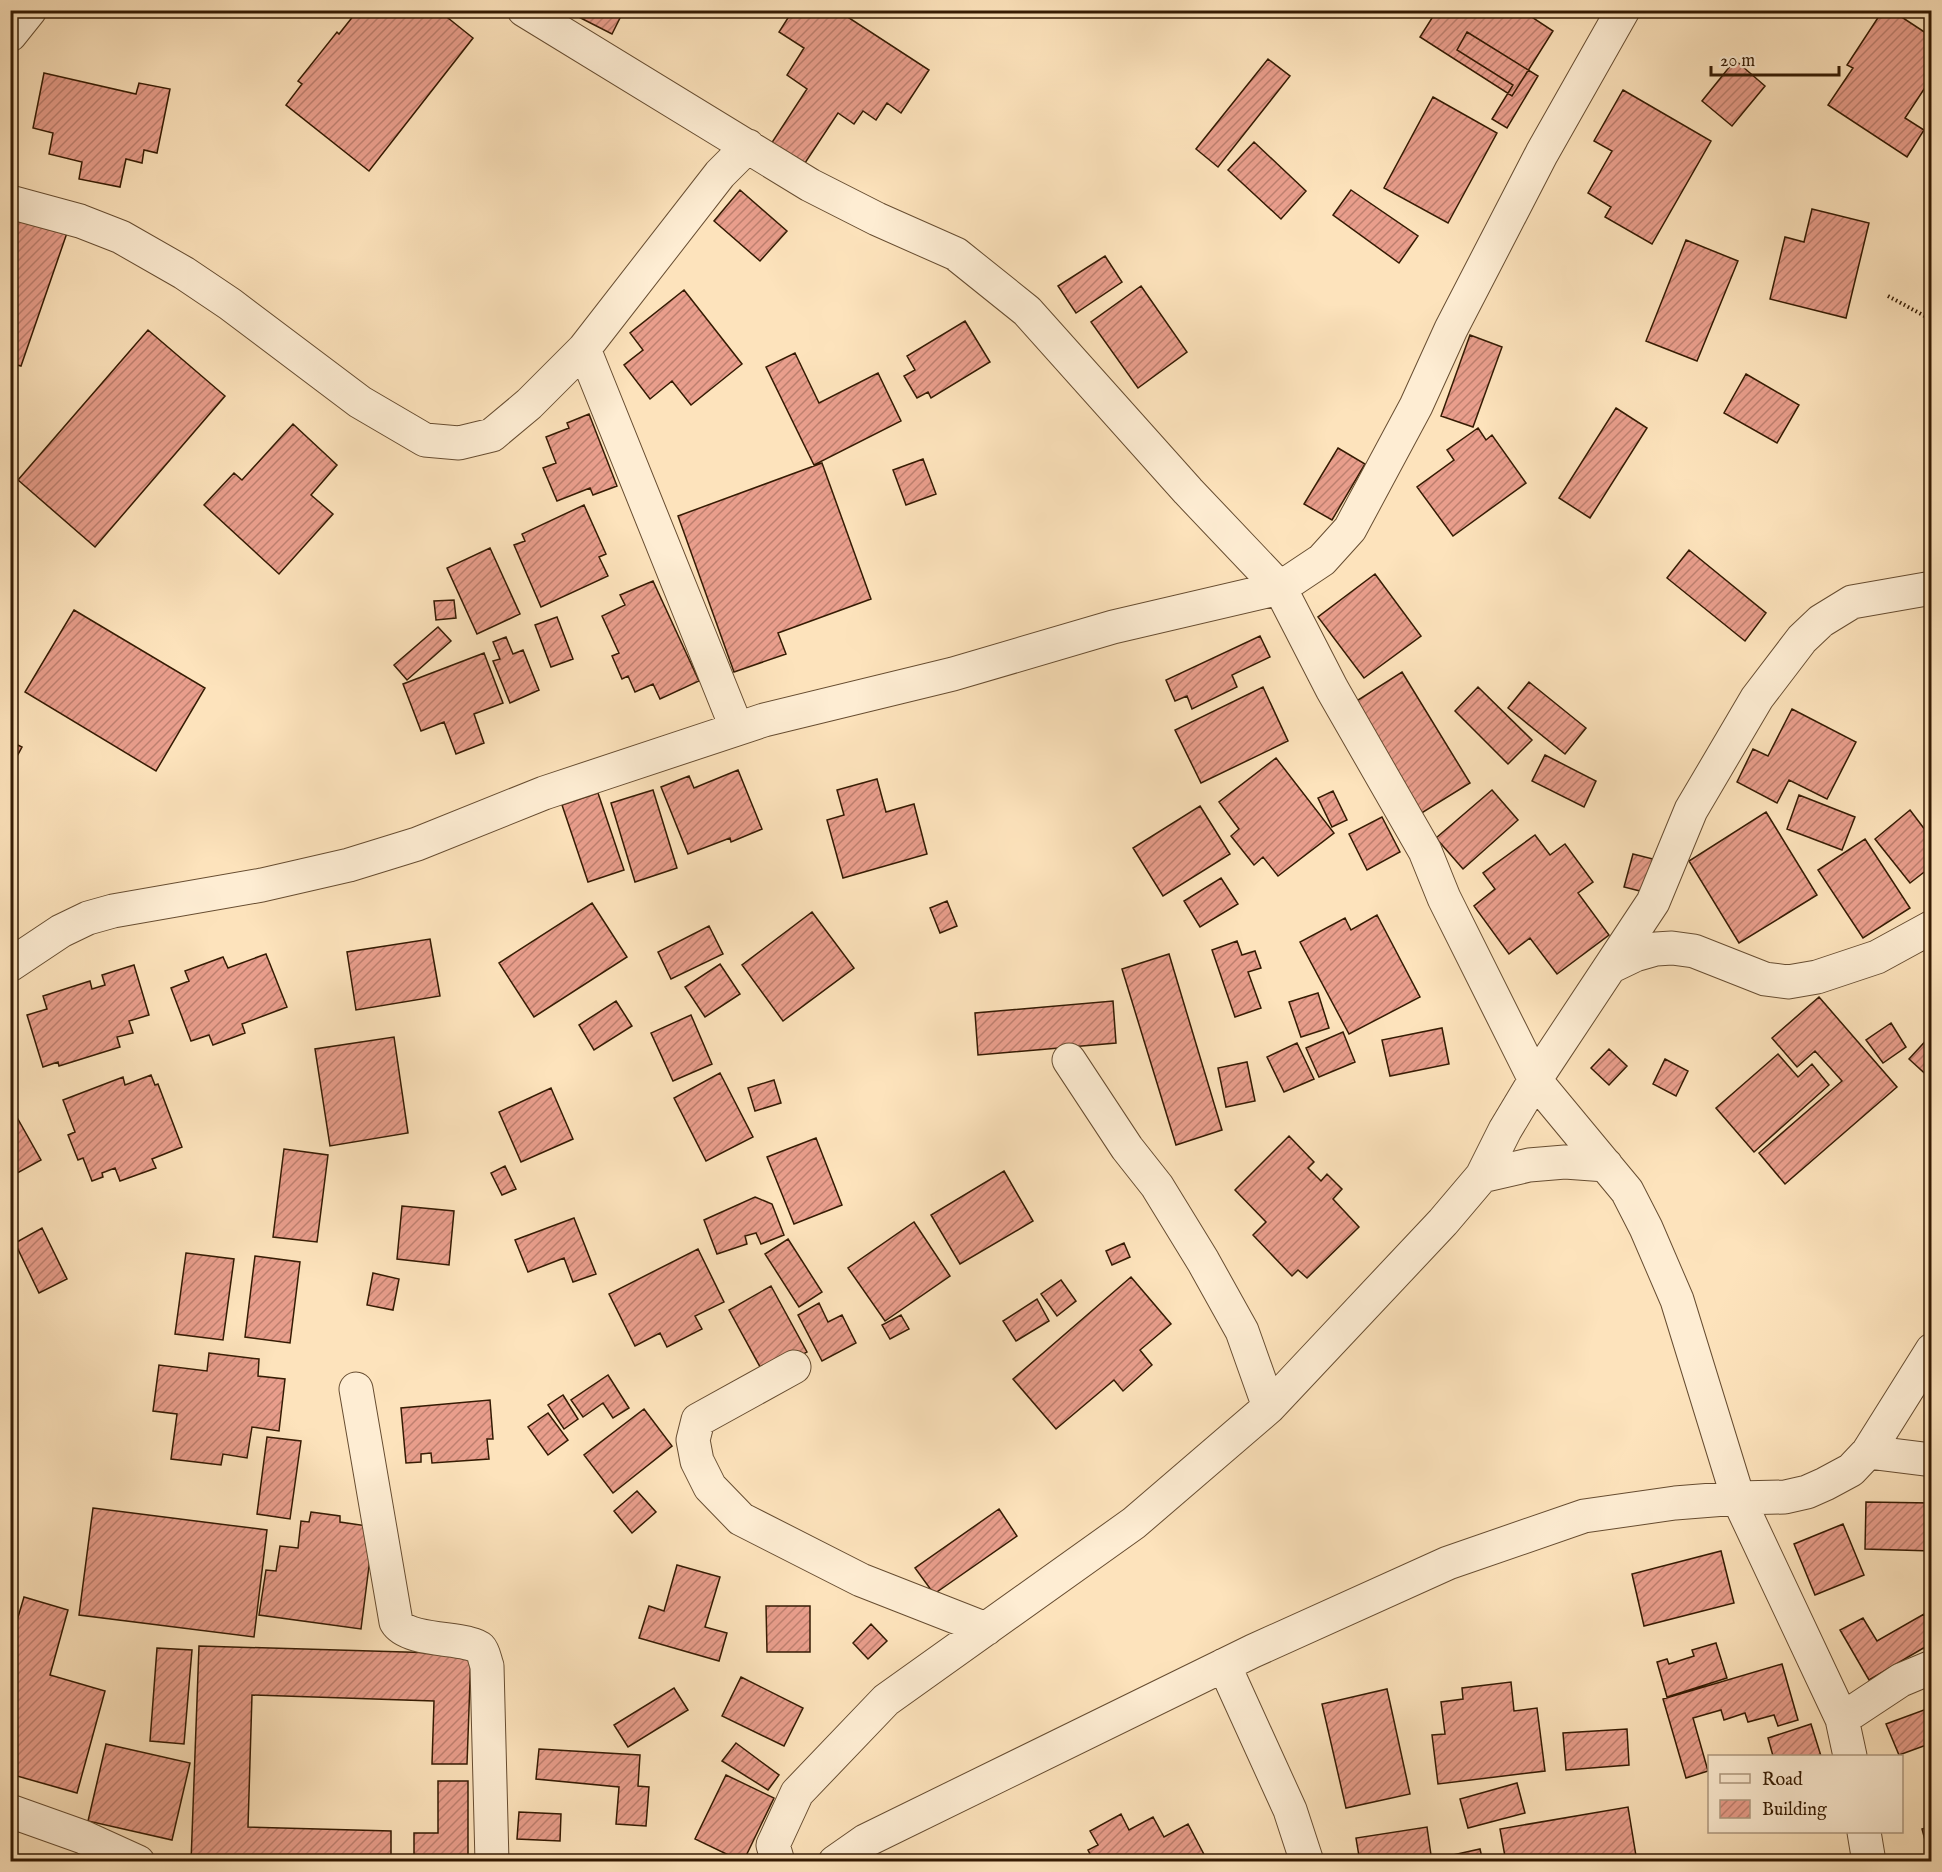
<svg xmlns="http://www.w3.org/2000/svg" width="1942" height="1872" viewBox="0 0 1942 1872" font-family="'IM FELL English',serif">
	<style>
		.building { fill: url(#building-hatch); stroke: #351b03; stroke-width: 1.5 }
		.lines { fill: none; stroke-linecap: round; stroke-linejoin: round }
		.minor-casing { stroke: #674d31; stroke-width: 35 }
		.path { stroke: #351b03; stroke-width: 4; stroke-dasharray: 1.5 3; stroke-linecap: butt }
		.minor { stroke: #feedd3; stroke-width: 33 }
	</style>
	<defs>
		<pattern id="building-hatch" width="6" height="6" patternUnits="userSpaceOnUse" patternTransform="scale(1.5)"><rect width="6" height="6" fill="#e99e8c"/><path d="M-1 1l2-2M0 6l6-6M5 7l2-2" fill="none" stroke="#be8070"/></pattern>
	</defs>
	<rect width="100%" height="100%" fill="#fde3bc"/>
	<filter id="stains"><feTurbulence type="fractalNoise" baseFrequency=".00333" numOctaves="4"/><feColorMatrix values="0 0 0 0 .2 0 0 0 0 .09 0 0 0 0 .02 0 0 0 .5 -.17"/></filter>
	<radialGradient id="worn" r=".72"><stop offset=".6" stop-color="#630" stop-opacity="0"/><stop offset="1" stop-color="#630" stop-opacity=".3"/></radialGradient>
	<path class="building" d="M358 10H438L473 38 369 171 286 105 302 84 298 81 337 32 339 34Z
		M565 10H624L612 34Z
		M793 10H837L929 70 901 113 887 103 876 120 863 111 854 124 838 113 803 166 771 144 807 89 787 75 804 48 779 32Z
		M1437 10H1521L1553 31 1512 96 1420 37Z
		M1883 10H1891L1932 37V77L1905 118 1924 130 1907 157 1828 105 1853 68 1847 65Z
		M1467 32 1538 76 1507 128 1492 119 1513 85 1457 50Z
		M1268 59 1290 76 1218 167 1196 149Z
		M1735 60 1765 86 1732 126 1702 101Z
		M44 73 136 94 139 83 170 89 157 153 144 150 142 163 126 159 120 187 79 179 82 162 49 154 53 133 33 128Z
		M1623 90 1711 141 1652 244 1605 217 1611 207 1588 193 1612 151 1594 141Z
		M1433 97 1497 133 1448 223 1384 188Z
		M1254 142 1306 191 1281 219 1228 170Z
		M740 190 787 231 760 261 714 221Z
		M1351 190 1418 236 1399 263 1333 215Z
		M1812 209 1869 223 1846 318 1770 299 1785 237 1804 242Z
		M10 210 68 230 21 366 10 363Z
		M1686 240 1738 261 1697 361 1646 341Z
		M1105 256 1122 282 1076 313 1058 286Z
		M1141 286 1187 352 1138 388 1091 322Z
		M684 290 742 364 691 405 672 381 650 399 624 365 643 350 630 333Z
		M965 321 990 362 931 398 928 392 917 398 904 376 915 370 907 356Z
		M148 330 225 396 95 547 18 480Z
		M1470 335 1502 347 1473 427 1441 416Z
		M795 353 819 403 878 373 901 421 814 465 766 367Z
		M1746 374 1799 405 1777 443 1724 413Z
		M1616 408 1647 428 1590 518 1559 498Z
		M589 414 617 486 593 495 590 488 557 501 543 468 556 463 546 437 569 428 567 423Z
		M293 424 337 465 311 495 333 514 279 574 204 505 234 473 242 480Z
		M1478 428 1486 440 1492 435 1526 483 1453 536 1417 487 1454 460 1447 450Z
		M1338 448 1365 464 1332 520 1304 504Z
		M923 459 936 494 906 505 893 470Z
		M822 463 871 599 778 633 786 654 734 672 678 516Z
		M584 505 606 554 599 557 608 576 541 607 514 545 525 541 522 534Z
		M490 548 520 614 477 634 447 568Z
		M1689 550 1766 613 1745 641 1667 578Z
		M1375 574 1421 636 1364 678 1318 617Z
		M653 581 699 681 660 699 653 684 635 692 628 676 622 679 612 656 619 653 602 616 625 605 620 595Z
		M454 600 456 618 436 620 434 601Z
		M74 610 205 688 156 771 25 692Z
		M557 617 573 659 551 667 535 625Z
		M438 627 451 641 407 680 394 665Z
		M1260 636 1270 657 1232 675 1237 687 1192 709 1187 696 1175 701 1166 680Z
		M506 637 513 654 523 650 539 690 510 703 493 661 500 659 493 642Z
		M484 653 503 703 474 714 484 743 456 754 444 722 421 731 403 684Z
		M1402 672 1470 783 1412 819 1344 709Z
		M1529 682 1586 728 1565 754 1508 708Z
		M1263 687 1288 741 1201 783 1175 730Z
		M1478 687 1532 740 1508 764 1455 711Z
		M1792 709 1856 742 1827 799 1789 780 1777 803 1737 782 1753 749 1768 756Z
		M10 741 22 747 10 769Z
		M1545 755 1596 781 1584 807 1532 781Z
		M1276 758 1334 833 1278 876 1263 857 1254 865 1231 836 1239 829 1219 802Z
		M738 770 762 829 731 842 730 838 688 854 661 787 689 776 694 788Z
		M877 779 886 812 914 804 927 854 843 878 827 820 844 815 837 790Z
		M653 790 677 868 635 882 611 803Z
		M1492 790 1518 820 1463 869 1436 838Z
		M1333 791 1347 820 1332 827 1318 798Z
		M598 793 624 870 588 882 562 805Z
		M1799 795 1855 817 1842 850 1787 829Z
		M1200 806 1230 854 1163 896 1133 848Z
		M1910 810 1932 839V866L1910 883 1875 839Z
		M1766 812 1817 895 1739 943 1689 861Z
		M1382 817 1400 852 1367 870 1349 834Z
		M1535 835 1550 855 1565 844 1593 882 1578 893 1609 935 1557 974 1530 938 1509 954 1474 906 1495 889 1483 873Z
		M1865 839 1910 908 1863 938 1818 870Z
		M1633 854 1653 859 1644 892 1624 887Z
		M1221 878 1238 904 1200 927 1184 901Z
		M947 901 957 926 940 933 930 908Z
		M592 903 627 957 534 1017 499 963Z
		M812 912 854 968 783 1021 742 965Z
		M1377 915 1420 997 1349 1034 1300 942 1345 918 1351 930Z
		M709 926 723 954 671 979 658 952Z
		M430 939 440 996 356 1010 347 952Z
		M1237 941 1242 955 1255 951 1261 968 1248 972 1261 1008 1235 1017 1212 950Z
		M266 954 287 1007 242 1024 245 1033 213 1045 209 1035 191 1041 171 988 189 981 185 971 223 957 228 968Z
		M1169 954 1222 1130 1176 1145 1122 969Z
		M720 964 740 994 705 1017 685 987Z
		M134 965 149 1015 129 1021 133 1033 117 1037 120 1047 59 1066 58 1062 43 1067 27 1015 47 1009 43 996 90 981 92 989 105 985 102 975Z
		M1318 993 1329 1028 1301 1037 1289 1002Z
		M1819 997 1897 1087 1785 1184 1759 1153 1842 1081 1815 1051 1797 1067 1772 1038Z
		M616 1001 632 1026 594 1050 579 1025Z
		M1113 1001 1116 1043 978 1055 975 1013Z
		M691 1015 712 1064 673 1081 651 1033Z
		M1891 1023 1906 1047 1883 1063 1866 1040Z
		M1442 1028 1449 1064 1390 1076 1382 1040Z
		M1343 1032 1355 1062 1319 1077 1306 1048Z
		M1932 1034V1080L1909 1059Z
		M394 1037 408 1133 330 1146 315 1049Z
		M1297 1043 1314 1079 1284 1092 1267 1057Z
		M1609 1049 1627 1066 1609 1085 1591 1068Z
		M1778 1054 1798 1077 1812 1064 1829 1085 1754 1152 1716 1108Z
		M1665 1059 1688 1071 1676 1096 1653 1084Z
		M1247 1062 1255 1101 1226 1107 1218 1068Z
		M720 1073 753 1137 706 1161 674 1098Z
		M151 1075 155 1085 158 1084 182 1147 152 1159 156 1168 120 1181 115 1168 102 1173 103 1177 92 1181 83 1158 78 1160 68 1135 75 1132 63 1100 123 1077 125 1085Z
		M774 1080 781 1103 755 1111 748 1088Z
		M551 1088 573 1139 521 1162 499 1112Z
		M10 1105 41 1160 10 1177Z
		M1289 1136 1314 1162 1308 1168 1321 1181 1327 1174 1342 1189 1333 1199 1359 1227 1307 1278 1298 1270 1292 1276 1253 1235 1266 1222 1235 1190Z
		M816 1138 842 1205 794 1224 767 1157Z
		M284 1149 328 1155 317 1242 273 1237Z
		M505 1166 516 1189 502 1195 491 1173Z
		M1004 1171 1033 1221 960 1264 931 1215Z
		M755 1197 772 1204 784 1235 761 1244 756 1233 745 1236 747 1244 717 1254 704 1220Z
		M402 1206 454 1211 449 1265 397 1259Z
		M574 1218 596 1274 573 1282 564 1258 528 1272 515 1240Z
		M914 1222 950 1276 885 1321 848 1268Z
		M42 1228 67 1279 39 1293 15 1243Z
		M788 1239 822 1292 799 1307 765 1254Z
		M1124 1243 1130 1257 1112 1265 1106 1251Z
		M698 1249 724 1302 695 1316 702 1329 667 1347 660 1333 635 1346 609 1294Z
		M186 1253 234 1259 223 1340 175 1334Z
		M255 1256 300 1262 290 1343 245 1337Z
		M373 1273 399 1279 393 1310 367 1305Z
		M1131 1277 1171 1324 1140 1350 1152 1365 1123 1391 1114 1380 1056 1429 1013 1379Z
		M1061 1280 1076 1301 1057 1316 1041 1294Z
		M771 1286 807 1352 765 1376 729 1310Z
		M1037 1299 1049 1321 1016 1341 1003 1321Z
		M819 1303 828 1322 842 1315 856 1343 822 1361 798 1315Z
		M901 1315 909 1329 890 1339 882 1325Z
		M209 1353 259 1359 258 1376 285 1379 279 1431 252 1427 247 1458 223 1454 221 1465 171 1459 177 1414 153 1411 159 1365 207 1371Z
		M608 1375 629 1408 613 1418 603 1403 583 1417 571 1400Z
		M563 1395 578 1419 564 1429 548 1405Z
		M490 1400 493 1439H487L489 1459 432 1463 431 1453 421 1454V1462L406 1463 401 1408Z
		M644 1409 672 1446 613 1493 584 1455Z
		M548 1413 568 1440 548 1455 528 1427Z
		M267 1437 301 1441 290 1519 257 1514Z
		M637 1491 656 1512 632 1533 614 1511Z
		M1866 1502 1932 1503V1551L1865 1549Z
		M93 1508 267 1530 254 1637 79 1615Z
		M999 1509 1017 1536 934 1594 915 1568Z
		M311 1512 340 1516V1522L374 1527 361 1629 259 1615 266 1570 276 1571 280 1546 298 1548 301 1521 309 1522Z
		M1843 1524 1864 1575 1815 1595 1794 1544Z
		M1721 1551 1734 1603 1644 1626 1632 1574Z
		M677 1565 720 1577 705 1627 727 1633 719 1661 639 1638 649 1606 664 1611Z
		M24 1597 68 1610 50 1675 105 1691 77 1793 10 1774V1644Z
		M766 1606H810V1652H767Z
		M1924 1614 1932 1627V1643L1869 1680 1840 1630 1863 1618 1877 1641Z
		M871 1624 887 1641 868 1659 853 1643Z
		M1716 1643 1727 1678 1667 1697 1657 1662 1667 1659 1669 1664 1694 1656 1692 1650Z
		M199 1646 471 1654 467 1764H432L434 1701 252 1695 248 1827 391 1831V1862H191Z
		M157 1648 192 1650 184 1744 150 1741Z
		M1782 1664 1798 1720 1778 1726 1774 1715 1748 1722 1745 1713 1724 1720 1721 1710 1693 1718 1708 1771 1686 1778 1663 1699Z
		M741 1677 803 1708 784 1746 722 1716Z
		M1511 1682 1514 1711 1537 1708 1545 1771 1438 1784 1432 1735 1445 1734 1441 1702 1463 1699 1462 1688Z
		M674 1688 688 1710 628 1747 614 1725Z
		M1387 1689 1410 1794 1346 1808 1322 1704Z
		M1932 1707V1743L1899 1755 1886 1724Z
		M1811 1724 1821 1756H1773L1768 1738Z
		M1627 1729 1629 1765 1566 1770 1563 1733Z
		M736 1743 779 1775 768 1790 722 1761Z
		M106 1744 190 1763 172 1840 88 1821Z
		M539 1749 640 1755 638 1786 649 1787 646 1826 616 1824 619 1787 536 1779Z
		M726 1775 774 1798 743 1862 695 1839Z
		M438 1781H468V1862H414V1833H438Z
		M1517 1783 1525 1813 1468 1828 1460 1799Z
		M1628 1807 1637 1862H1506L1500 1829Z
		M519 1812 561 1814 560 1841 517 1839Z
		M1121 1814 1129 1830 1153 1817 1164 1837 1188 1824 1208 1862H1094L1088 1850 1098 1845 1090 1831Z
		M1932 1826V1862H1931L1922 1829Z
		M1427 1827 1432 1862H1360L1356 1838Z
		M1480 1849 1483 1862H1449L1448 1856Z"/>
	<g class="lines">
		<g class="minor-casing">
			<path id="minor" d="M524 10 810 185 877 219 956 254 1027 311 1188 491 1280 588 1332 689 1425 851 1444 898 1535 1080 1627 1191 1646 1228 1677 1300 1738 1498 1842 1719 1850 1756
				M10 35 30 10
				M10 202 80 221 121 237 184 273 230 304 360 402 425 440 459 443 492 435 529 404 584 349 720 174 748 146
				M584 349 737 729
				M10 965 61 931 88 918 113 911 262 885 349 865 417 844 544 793 764 720 953 674 1113 627 1280 588 1322 560 1350 529 1416 406 1451 329 1542 153 1623 10
				M1612 966 1635 955 1656 949 1672 948 1694 951 1765 979 1788 982 1817 977 1877 957 1932 927
				M1069 1060 1127 1148 1157 1186 1203 1261 1242 1331 1269 1407
				M1482 1176 1529 1165 1565 1162 1606 1165
				M794 1367 698 1420 693 1440 697 1461 710 1487 741 1519 861 1580 986 1629
				M356 1389 396 1622C406 1639 448 1638 467 1643 471 1644 477 1645 480 1648 484 1652 485 1661 487 1666L492 1862
				M1868 1452 1932 1460
				M1224 1665 1290 1810 1307 1862
				M1842 1719 1901 1680 1932 1667
				M10 1811 83 1837 138 1862
				M1864 1832 1869 1862
				M778 1862 773 1845 797 1793 886 1700 1134 1523 1269 1407 1443 1222 1482 1176 1505 1130 1535 1080 1653 902 1691 810 1757 698 1802 639 1821 621 1852 602 1932 588
				M835 1862 865 1841 1253 1651 1448 1563 1584 1516 1675 1503 1738 1498 1785 1497 1807 1492 1825 1484 1851 1470 1868 1452 1932 1350"/>
		</g>
		<path class="path" d="M1888 296 1932 320"/>
		<use href="#minor" class="minor"/>
	</g>
	<rect width="1942" height="1872" fill="none" stroke="#fde3bc" stroke-width="36"/>
	<rect x="12" y="12" width="1918" height="1848" fill="none" stroke="#351b03" stroke-width="3"/>
	<rect x="18" y="18" width="1906" height="1836" fill="none" stroke="#351b03" stroke-width="1.5"/>
	<rect x="1708" y="1755" width="195" height="78" fill="#feedd3" stroke="#ae9980" stroke-width="1.5"/>
	<rect x="1720" y="1774" width="30" height="9" fill="#feedd3" stroke="#ae9980" stroke-width="1.5"/>
	<text x="1762" y="1785" font-size="18" fill="#351b03">Road</text>
	<rect x="1720" y="1800" width="30" height="18" fill="url(#building-hatch)" stroke="#ae9980" stroke-width="1.5"/>
	<text x="1762" y="1815" font-size="18" fill="#351b03">Building</text>
	<path d="M1711 66v9h128v-9" fill="none" stroke="#351b03" stroke-width="3"/>
	<text x="1720" y="66" font-size="18" fill="#351b03" stroke="#feedd3" stroke-width="4.5" paint-order="stroke">20 m</text>
	<rect width="100%" height="100%" filter="url(#stains)"/>
	<rect width="100%" height="100%" fill="url(#worn)"/>
</svg>
